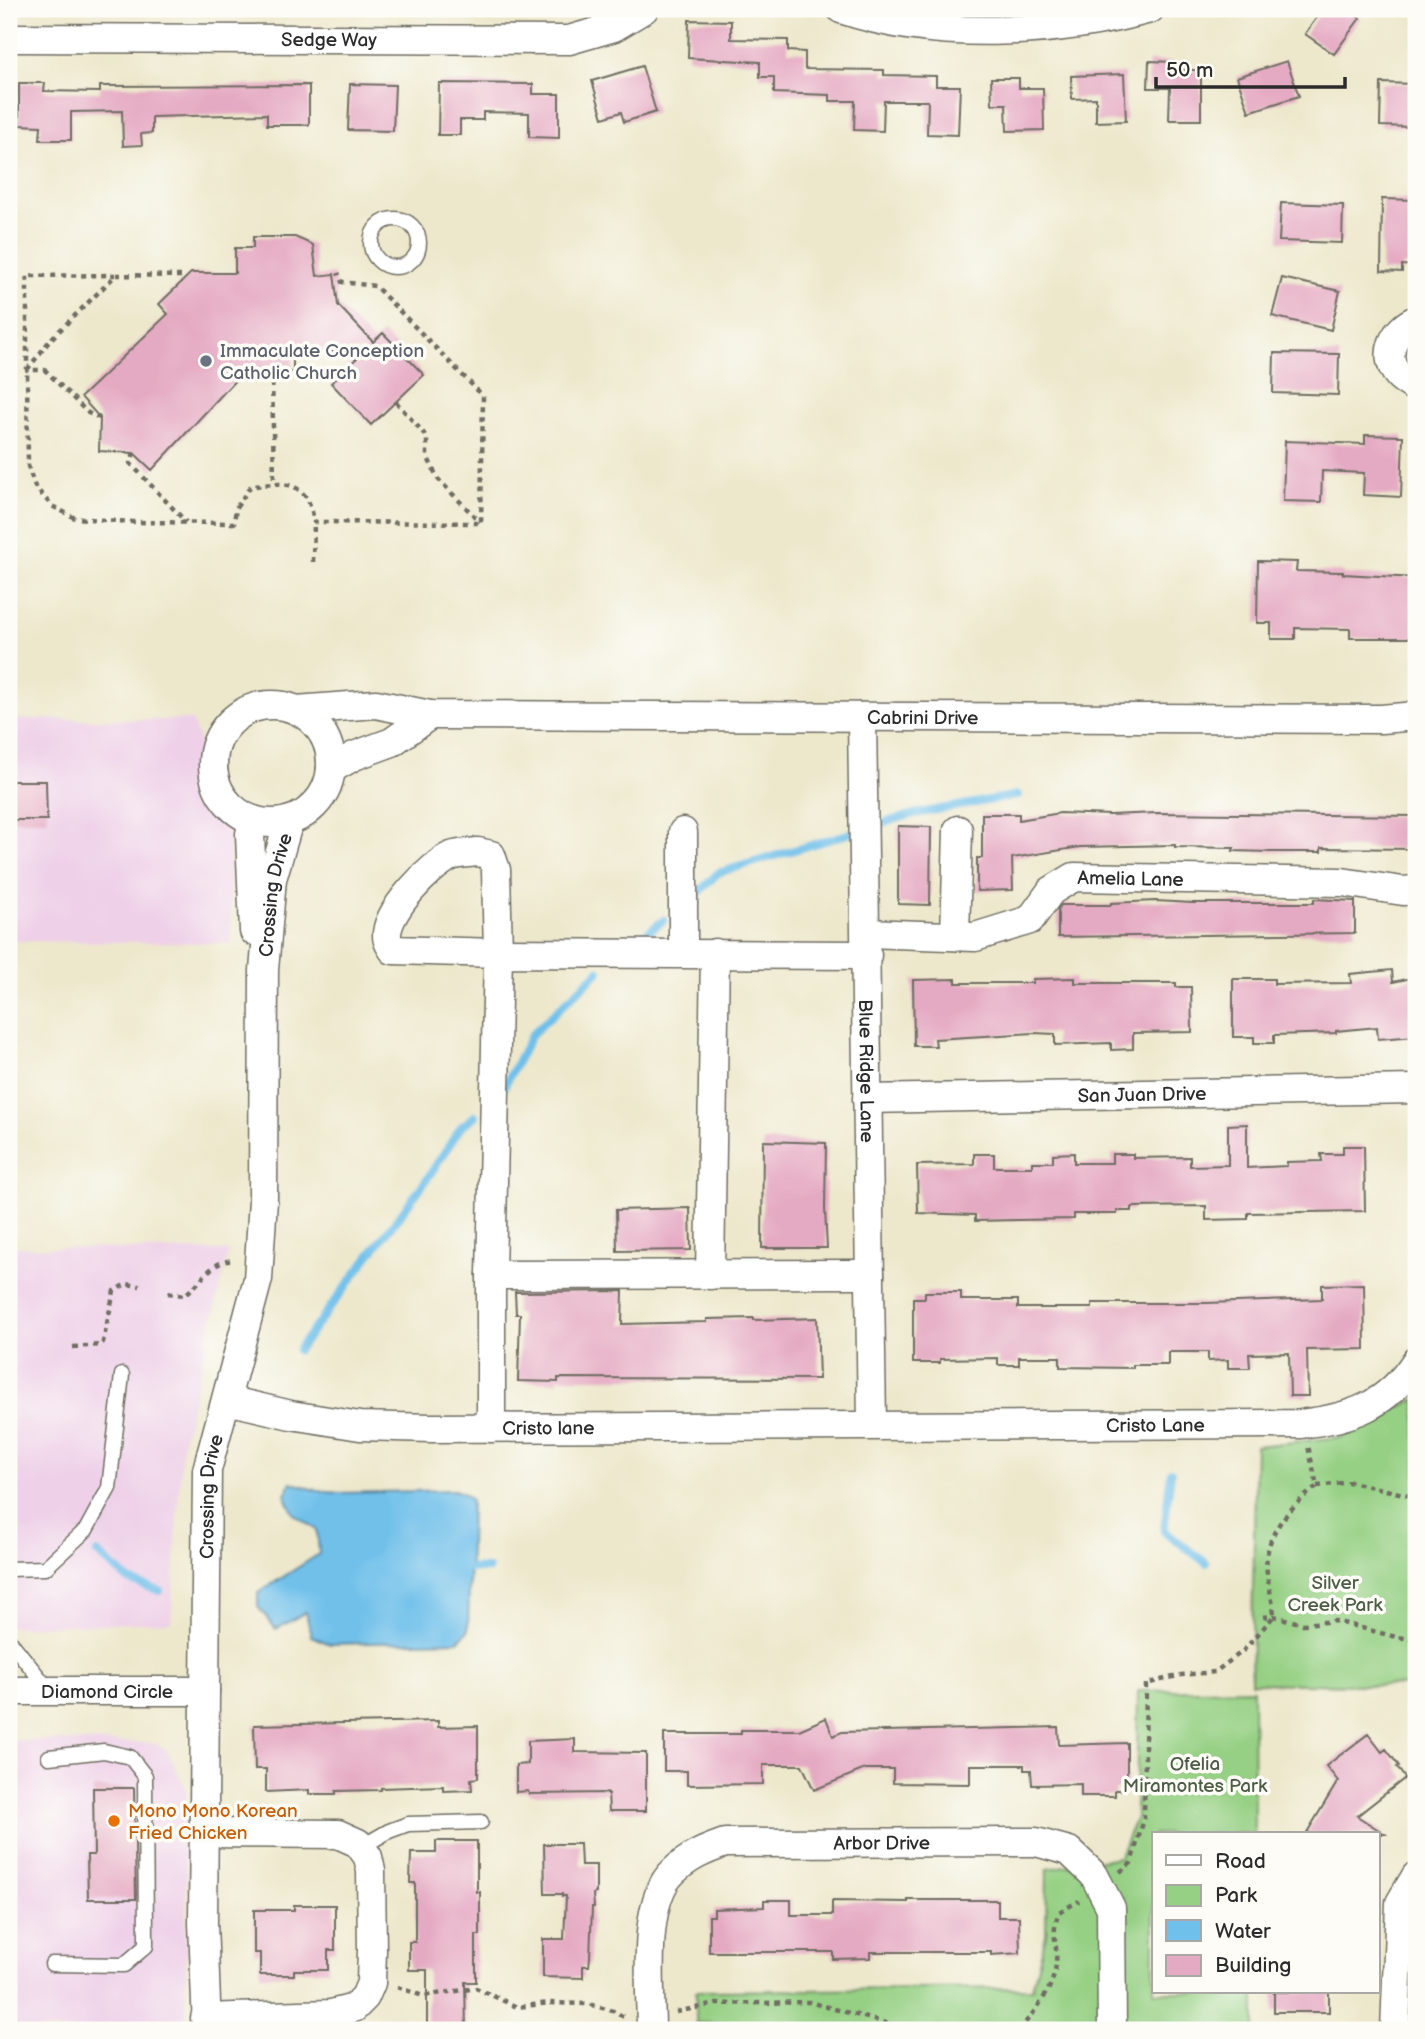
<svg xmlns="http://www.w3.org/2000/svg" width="1425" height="2039" viewBox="0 0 1425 2039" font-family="'Balsamiq Sans',sans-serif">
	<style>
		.built { fill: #eed0e8 }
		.green { fill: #96d084; stroke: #607e58; stroke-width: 2 }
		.water { fill: #6fc0ea; stroke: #4d768a; stroke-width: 2 }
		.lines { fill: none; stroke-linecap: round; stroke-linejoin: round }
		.stream { stroke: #6fc0ea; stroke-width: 8 }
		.building { fill: #e5aac3 }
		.service-casing { stroke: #6f6d63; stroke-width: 17 }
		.minor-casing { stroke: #6f6d63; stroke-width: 31 }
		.path { stroke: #6f6d63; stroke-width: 4.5; stroke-dasharray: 5 5; stroke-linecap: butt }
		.service { stroke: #fff; stroke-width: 14 }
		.minor { stroke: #fff; stroke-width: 28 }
		.worship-dot { fill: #6b7280; stroke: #fdfcf7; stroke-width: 2.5 }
		.food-dot { fill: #e8710a; stroke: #fdfcf7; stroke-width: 2.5 }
		.labels { text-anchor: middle; stroke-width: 7; stroke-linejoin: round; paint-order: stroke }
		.street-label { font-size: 19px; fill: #2b2b2b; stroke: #fdfcf7 }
		.worship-label { font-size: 19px; fill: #5b616d; stroke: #fdfcf7; text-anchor: start }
		.park-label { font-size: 19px; fill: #4b5d46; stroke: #fdfcf7 }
		.food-label { font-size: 19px; fill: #c56008; stroke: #fdfcf7; text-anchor: start }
	</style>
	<rect width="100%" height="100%" fill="#fdfcf7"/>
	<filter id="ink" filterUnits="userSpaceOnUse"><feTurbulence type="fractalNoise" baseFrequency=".0143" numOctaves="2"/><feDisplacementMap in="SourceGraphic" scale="14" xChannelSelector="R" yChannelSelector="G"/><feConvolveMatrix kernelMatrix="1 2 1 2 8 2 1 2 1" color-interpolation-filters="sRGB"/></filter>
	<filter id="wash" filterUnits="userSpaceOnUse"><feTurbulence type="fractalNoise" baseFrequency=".00686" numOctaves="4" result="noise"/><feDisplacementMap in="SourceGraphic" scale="28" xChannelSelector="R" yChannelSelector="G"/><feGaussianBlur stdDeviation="1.57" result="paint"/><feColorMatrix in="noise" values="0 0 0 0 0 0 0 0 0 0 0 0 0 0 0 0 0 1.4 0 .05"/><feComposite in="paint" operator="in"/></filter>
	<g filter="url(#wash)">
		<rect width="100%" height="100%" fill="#ede8cc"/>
		<path class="built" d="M9 719 192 720 229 826 231 943 9 941Z
			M9 1247 229 1251 182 1444 171 1622 9 1627Z
			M9 1740 157 1743 167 1751 186 1789V2030H9Z"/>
		<path class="green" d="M1416 1399V1686L1251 1683 1256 1446 1342 1437Z
			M1253 1689 1254 1834H1154V1992H1255V2030H801V2026L696 2023V1991L1032 1988 1046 1935 1047 1869 1119 1857 1136 1818 1138 1691Z"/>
		<path class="water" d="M291 1482 318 1491 339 1493 454 1490 463 1493 471 1501 468 1631 458 1641 330 1644 311 1636 306 1612 276 1629 258 1607V1593L319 1554 317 1530 294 1514 285 1495Z"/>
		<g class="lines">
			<path class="stream" d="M876 825 914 814 1018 795
				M694 897 718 873 851 833
				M644 935 664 920
				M504 1087 532 1034 599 971
				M298 1350 425 1182 461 1127 475 1116
				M1171 1472 1164 1531 1206 1563
				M97 1553 130 1581 160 1591
				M460 1568 488 1569"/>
		</g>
		<g id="blocks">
			<path class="building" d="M1323 9H1346L1360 18 1334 54 1305 34Z
				M689 20 731 21V39L788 40V51L805 52V69L884 70V75L936 76V86H960L958 135 927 134 928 101H884L883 131 854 130 855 101H830V95L774 93V77H760V62L688 58Z
				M1149 61 1174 62V70H1201V120H1169L1170 88H1148Z
				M1287 61 1299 96 1249 112 1237 77Z
				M642 66 656 112 624 122 621 112 603 118 592 81Z
				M1124 74 1126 121 1096 122V98L1072 99 1071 76Z
				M991 78H1019V88H1043L1044 130 1007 131 1006 104H992Z
				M19 83H45L44 91 100 92V86L309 85V125H267V114L152 117V133L141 134 142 145 123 146 122 111 71 112V140H40L41 126 19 125Z
				M439 83 533 84V94H559V138L529 137V113L483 112V120H460V135H438Z
				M1381 83 1416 84V110H1412V127L1380 126Z
				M350 84 395 85 393 131 348 130Z
				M1382 199 1416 200V266L1402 265V272L1381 271Z
				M1281 203 1343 205 1342 243 1279 241Z
				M253 237H295L313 245 317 276 334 274 338 305 373 342 383 333 424 375 371 425 331 383 364 351 293 353V372L241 374 152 470 134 453 99 451 100 418 81 397 168 314 159 304 191 273H235V248H253Z
				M1282 278 1340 291 1331 330 1272 316Z
				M1274 353 1339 354 1338 395 1273 393Z
				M1365 435 1403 436 1401 497 1363 495 1364 473 1322 471 1321 502 1283 501 1285 441 1365 444Z
				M1258 561 1297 562 1296 571 1343 572V574L1416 578V638H1350V629L1295 628V639H1271V623H1257Z
				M9 781H46L47 820H9Z
				M1060 813 1110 815 1157 813 1416 816V849L1321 848V852H1271L1233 851 1234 848 1175 847V845L1080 847 1012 858 1013 890 977 891V858H982V814H1019V820Z
				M898 826 931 827 930 905 898 904Z
				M1314 899 1355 901V933L1058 937V909L1061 905H1111V903L1156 901 1192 903H1314Z
				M1392 970 1393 982 1416 977V1036L1378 1039 1377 1027 1336 1031V1033L1274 1035V1043H1254V1037H1233V979H1274V984L1351 983 1350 974Z
				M1075 978V983H1176V987H1191L1192 1032 1133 1033V1049L1111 1050V1043L1055 1045V1034L1034 1033 935 1039 936 1046H914L913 980 956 979V983H1033V979Z
				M1247 1124V1168L1287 1166V1162L1322 1161 1321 1154H1343V1146H1364L1365 1211 1248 1213V1219L1206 1220V1206L1132 1207V1211H1117V1214H1074V1219L1017 1220 975 1221V1215L918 1213 917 1165 974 1164V1154H994V1167H1032V1162H1053V1154L1074 1153V1163H1112V1154H1133V1158L1190 1157V1166L1228 1165V1125Z
				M763 1141 826 1143 825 1209 827 1248H762Z
				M690 1208 691 1250 617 1251 616 1210Z
				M1364 1284 1365 1349 1307 1350 1308 1396H1290L1289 1353 1249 1354 1250 1368H1228V1360L1208 1361V1352H1168V1365H1133V1368L1060 1367V1357H1019V1365H998V1358L940 1359V1363H913V1298H925V1292H961V1300H1018V1308H1092V1303H1207L1322 1299V1285Z
				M623 1291 622 1324 707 1322V1319L754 1318V1320L817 1318 819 1379 558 1378V1382L518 1381 520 1314H516L515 1292Z
				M826 1718 833 1736 842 1732 1058 1727 1059 1745 1127 1743V1790H1115V1796H1081V1784L1032 1785 1031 1770H1024V1765H970V1784L893 1783V1769H865L814 1790 802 1765H763V1784L687 1785V1771H664V1734H741V1730H799Z
				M438 1721V1727L478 1726V1778L471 1779 472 1790 443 1791V1786L381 1788V1790L336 1791V1794H309V1790L266 1792V1769H255L254 1725Z
				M1368 1734 1382 1752 1386 1749 1399 1766 1397 1767 1405 1778 1357 1816 1385 1834H1306L1338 1781 1326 1766Z
				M575 1739V1752L646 1753V1811H609L608 1793 529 1794 528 1791 516 1792V1765L528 1764V1741Z
				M93 1788H134L136 1899H88L87 1855H94Z
				M436 1841H477V1892H480V1935H476V1982H465L466 2030H427V1970H409V1942H415V1883H410L411 1853H436Z
				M544 1844H580L581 1865H596V1893L593 1894 594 1907H592L590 1957 589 1966H583V1978L543 1977V1939H564L566 1896H562V1894H545Z
				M764 1900H791V1915H832V1901L908 1902V1900H998V1917H1019L1020 1953 991 1955V1952H870V1958L833 1959V1952H709V1916H714V1909L764 1907Z
				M294 1905H335V1950H328V1970H294V1975H260V1953H254V1910H294Z
				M1274 1992H1329V2012H1274Z"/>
		</g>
	</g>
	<g filter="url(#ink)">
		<use href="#blocks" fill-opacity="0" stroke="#6f6d63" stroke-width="2"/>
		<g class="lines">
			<g class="service-casing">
				<path id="service" d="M371 243a24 24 0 1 1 48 0a24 24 0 1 1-48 0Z
					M9 1569 45 1568 86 1530 109 1488 122 1375
					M9 1640 49 1690
					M49 1757 104 1751 130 1757 145 1776 146 1946 124 1965 52 1964
					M361 1847 389 1831 408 1824 481 1822"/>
			</g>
			<g class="minor-casing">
				<g id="minor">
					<path d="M841 9C935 41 1054 35 1150 9"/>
					<path id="s1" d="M9 38 569 40 614 27 644 9"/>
					<path d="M1416 320C1395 328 1381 355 1398 375 1402 380 1410 384 1416 388"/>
					<circle cx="272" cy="764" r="59"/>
					<path id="s2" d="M296 710 376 704 430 715 1381 719 1416 716"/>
					<path id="s3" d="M862 717 872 1425"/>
					<path d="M331 769 354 756 392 742 430 715"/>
					<path d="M253 820 250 834 254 931"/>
					<path d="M683 832V953"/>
					<path d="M478 852 491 855 496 870 498 953 393 950C390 945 387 942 387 936 386 911 430 866 451 856 459 853 470 853 478 852Z"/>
					<path id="s4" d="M867 933 975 937 1030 920 1051 891 1074 877 1342 882 1403 891 1416 890"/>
					<path d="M955 936 958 830"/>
					<path id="s5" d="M867 1099 1416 1089"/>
					<path d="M491 1275 870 1274"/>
					<path d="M710 1275 715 953"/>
					<path id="s6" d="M227 1400 291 1415 360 1426 431 1428 1300 1424C1352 1418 1387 1406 1416 1361"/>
					<path d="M491 1428V1275L498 953 867 955"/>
					<path id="s7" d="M9 1691H205"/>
					<path d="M204 1833 338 1834 358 1843 368 1857 371 1871 372 1950 371 1983 365 1997 354 2008 331 2014 205 2018"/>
					<path id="s8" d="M207 2030 203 1922 207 1470 258 1279 263 1200 264 970 272 879 289 821"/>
					<path id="s9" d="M651 2030C651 1988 641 1902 673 1872 688 1857 705 1850 725 1843L1036 1842 1069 1851 1094 1875 1111 1908 1112 2030"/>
					<path d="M1395 2030 1400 1903 1416 1876"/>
				</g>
			</g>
			<path class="path" d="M181 276 116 275 51 339 27 370 28 466 35 487 52 506 75 518 132 522 234 523 236 508 250 487C285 481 308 480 314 522L481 523 483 396 375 286 342 282 338 273
				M272 373 274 482
				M396 402 421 430 427 438V456L438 479 480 522
				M100 418 88 413 45 370H27V276L115 275
				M134 453 130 463 186 522
				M313 562 314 522
				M168 1293 184 1295C204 1282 207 1262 234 1260
				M73 1347 101 1345 103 1342 114 1291 126 1284 140 1286
				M1317 1486 1351 1482 1416 1497
				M1263 1617 1274 1616 1303 1624 1335 1621 1392 1636 1416 1640
				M1120 1872 1131 1863 1144 1819 1146 1684 1181 1675 1215 1672 1243 1651 1274 1616C1273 1596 1264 1575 1267 1556 1271 1525 1294 1505 1317 1486L1308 1446
				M397 1987 423 1996 476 1988 517 2007 549 2003 588 2004 613 2011 624 2017
				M676 2012 716 2004 809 2002 893 2025 902 2030
				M1019 2030C1035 2011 1055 1988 1056 1962 1058 1940 1050 1936 1059 1912L1079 1901"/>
			<use href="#service" class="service"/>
			<use href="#minor" class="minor"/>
		</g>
	</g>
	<circle class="worship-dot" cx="206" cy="361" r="7"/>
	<circle class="food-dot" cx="114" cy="1821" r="7"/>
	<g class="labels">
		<g class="street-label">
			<text dy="7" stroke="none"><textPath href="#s1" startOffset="320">Sedge Way</textPath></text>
			<text dy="7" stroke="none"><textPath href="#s2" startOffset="628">Cabrini Drive</textPath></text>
			<text dy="7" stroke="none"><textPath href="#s4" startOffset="285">Amelia Lane</textPath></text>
			<text dy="7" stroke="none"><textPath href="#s8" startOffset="1143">Crossing Drive</textPath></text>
			<text dy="7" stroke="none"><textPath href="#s3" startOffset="354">Blue Ridge Lane</textPath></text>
			<text dy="7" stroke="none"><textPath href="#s5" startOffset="275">San Juan Drive</textPath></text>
			<text dy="7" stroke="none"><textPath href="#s6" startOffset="931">Cristo Lane</textPath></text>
			<text dy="7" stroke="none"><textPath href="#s6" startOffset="324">Cristo lane</textPath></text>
			<text dy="7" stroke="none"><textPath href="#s8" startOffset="534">Crossing Drive</textPath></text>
			<text dy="7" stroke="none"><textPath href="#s7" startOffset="98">Diamond Circle</textPath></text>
			<text dy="7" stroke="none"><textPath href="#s9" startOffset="380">Arbor Drive</textPath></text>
		</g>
		<g class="worship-label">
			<text x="220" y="357">Immaculate Conception<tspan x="220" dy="22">Catholic Church</tspan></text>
		</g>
		<g class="park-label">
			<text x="1335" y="1589">Silver<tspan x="1335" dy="22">Creek Park</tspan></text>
			<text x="1195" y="1770">Ofelia<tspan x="1195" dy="22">Miramontes Park</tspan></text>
		</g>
		<g class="food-label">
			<text x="128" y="1817">Mono Mono Korean<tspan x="128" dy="22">Fried Chicken</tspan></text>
		</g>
	</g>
	<rect width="1425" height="2039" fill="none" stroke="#fdfcf7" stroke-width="35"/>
	<rect x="1152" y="1832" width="228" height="161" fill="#fdfcf7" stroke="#a9a8a5" stroke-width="2"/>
	<rect x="1166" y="1855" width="35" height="10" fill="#ffffff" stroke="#a9a8a5" stroke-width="2"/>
	<text x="1215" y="1868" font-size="21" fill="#2b2b2b">Road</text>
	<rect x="1166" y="1885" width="35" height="21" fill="#96d084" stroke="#a9a8a5" stroke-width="2"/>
	<text x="1215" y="1902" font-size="21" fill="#2b2b2b">Park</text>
	<rect x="1166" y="1920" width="35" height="21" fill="#6fc0ea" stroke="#a9a8a5" stroke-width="2"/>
	<text x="1215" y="1938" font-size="21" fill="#2b2b2b">Water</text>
	<rect x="1166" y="1955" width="35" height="21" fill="#e5aac3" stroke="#a9a8a5" stroke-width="2"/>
	<text x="1215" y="1972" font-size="21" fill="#2b2b2b">Building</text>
	<path d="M1156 77v10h189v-10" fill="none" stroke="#2b2b2b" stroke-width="3.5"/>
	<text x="1166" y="77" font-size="21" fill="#2b2b2b" stroke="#fdfcf7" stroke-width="5" paint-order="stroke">50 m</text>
</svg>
